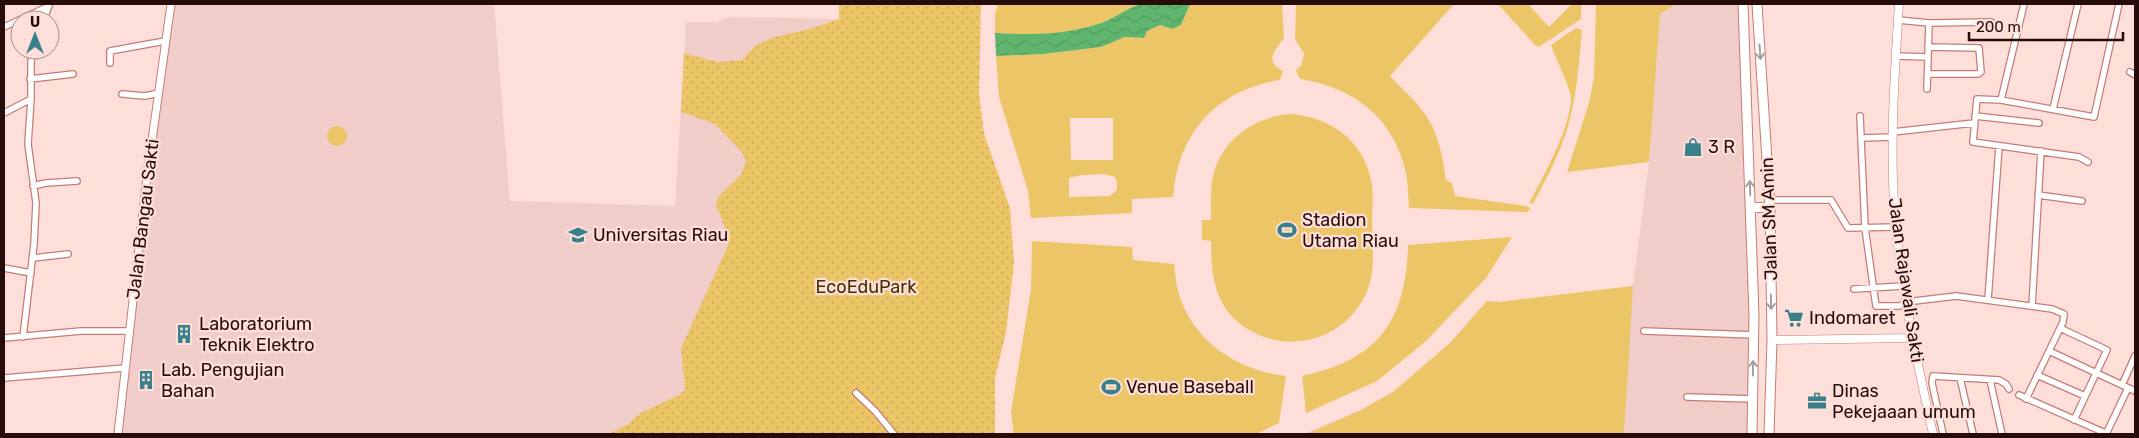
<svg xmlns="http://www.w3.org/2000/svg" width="2139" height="438" viewBox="0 0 2139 438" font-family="Rubik,sans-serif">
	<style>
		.built { fill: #f0cdc8 }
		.grass { fill: #ecc567; fill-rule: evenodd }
		.park { fill: url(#park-dots) }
		.water { fill: url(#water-waves) }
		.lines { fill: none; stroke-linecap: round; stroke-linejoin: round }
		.minor-casing { stroke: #c47d74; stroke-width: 8 }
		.tertiary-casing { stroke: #c47d74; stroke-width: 9 }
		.secondary-casing { stroke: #c47d74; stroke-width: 9 }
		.primary-casing { stroke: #c47d74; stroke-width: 11 }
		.minor { stroke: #fff; stroke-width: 5.5 }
		.tertiary { stroke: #fff; stroke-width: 7 }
		.secondary { stroke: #fff; stroke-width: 8 }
		.primary { stroke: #fff; stroke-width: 9 }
		.oneway { stroke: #a99e9d }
		.labels { text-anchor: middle; stroke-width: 4.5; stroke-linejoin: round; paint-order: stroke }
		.poi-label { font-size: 18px; fill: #270d0a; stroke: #feded9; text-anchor: start }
		.street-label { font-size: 18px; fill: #270d0a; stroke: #feded9 }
		.park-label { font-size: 18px; fill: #423201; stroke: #feded9 }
	</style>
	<defs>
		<pattern id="park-dots" width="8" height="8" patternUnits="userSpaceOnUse" patternTransform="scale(1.25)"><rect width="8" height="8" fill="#ecc567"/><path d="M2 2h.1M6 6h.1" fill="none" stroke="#caa858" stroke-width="1.8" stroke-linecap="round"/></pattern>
		<pattern id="water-waves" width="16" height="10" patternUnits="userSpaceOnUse" patternTransform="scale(1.25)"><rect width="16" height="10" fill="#5fb56d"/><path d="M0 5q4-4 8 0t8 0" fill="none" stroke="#539a5d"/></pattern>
	</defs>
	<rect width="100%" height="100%" fill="#feded9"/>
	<path class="built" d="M172 4H494L510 201 675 206 686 22H717L729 17 839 19V4H981L979 93 984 134 1010 208 1014 263 1006 332 995 378V434H122L135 303Z
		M1676 4H1739L1751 315 1748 434H1303L1361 410 1393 392 1450 343 1487 301 1499 302 1633 286 1649 162 1660 14Z"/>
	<path class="grass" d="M998 4H1140C1125 9 1112 20 1098 24 1064 35 1030 35 995 33V14Z
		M1190 4H1282L1284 38C1276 49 1263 61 1283 71L1280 80C1216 90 1178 133 1173 197L1132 199V213L1031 218 1028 191 999 97 996 56 1043 54 1101 47 1125 37 1144 38 1147 31 1160 25 1172 29 1181 25ZM1070 118H1113V160H1071ZM1104 174 1115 177 1117 182V190L1110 196 1069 197V178L1082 175Z
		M1296 4H1454L1390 76C1402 89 1417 102 1427 117 1439 135 1443 159 1446 180L1452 183 1455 196 1526 206 1530 208 1528 212 1409 208C1408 196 1408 184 1406 173 1393 117 1355 88 1300 79L1296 70 1301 66 1304 54 1295 39Z
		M1498 4H1528L1549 27 1572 4H1581V19L1539 47 1535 45Z
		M1596 4H1676L1660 14 1649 162 1567 172 1589 103 1594 77Z
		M1576 28 1582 30C1579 62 1577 95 1568 126 1560 154 1546 179 1533 204L1529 203C1543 177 1570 129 1571 99 1571 88 1555 57 1551 45Z
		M1289 114C1328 116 1363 139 1371 180 1374 194 1372 210 1372 225 1372 244 1375 264 1370 282 1357 331 1301 356 1255 333 1216 314 1211 280 1211 241L1202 240V220H1211C1211 206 1210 191 1213 177 1221 140 1253 118 1289 114Z
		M327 136a10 10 0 1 1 20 0a10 10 0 1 1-20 0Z
		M1512 237 1486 278 1425 342 1377 381 1306 413 1302 376C1378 360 1406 321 1408 245Z
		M1032 241 1132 247 1133 260 1174 264C1175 273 1176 282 1178 291 1192 341 1236 370 1286 376L1279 423 1256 434H1014L1011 412 1031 289Z
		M1633 286 1624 434H1307L1361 410 1393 392 1450 343 1487 301 1499 302Z"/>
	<path class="park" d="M839 4H981L979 93 984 134 1010 208 1014 263 1006 332 995 378V434H609L627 425 641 413 681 394 685 388 681 348 728 246 727 233 716 204 718 197 741 175 746 161 742 152 715 124 681 112 684 53 717 62 742 60 756 45 775 37 813 28 839 19Z"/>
	<path class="water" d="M1140 4H1190L1181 25 1172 29 1160 25 1147 31 1144 38 1125 37 1101 47 1043 54 996 56 995 33C1030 35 1064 35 1098 24 1112 20 1125 9 1140 4Z"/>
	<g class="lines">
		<g class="minor-casing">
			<path id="minor" d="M44 20 49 5
				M1898 20 1929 23
				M4 27 49 6
				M1896 56 1928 57 1929 23 1991 22
				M110 63V51L165 41
				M2130 72 2135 75
				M1928 74H1978L1981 72 1979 48 1928 47
				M30 79 73 74
				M1927 89 1928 57
				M122 94 145 96 159 93
				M31 99V61L35 50
				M2001 100 2024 4
				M2053 109 2078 4
				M4 113 31 99 28 144 36 203 34 244 23 337
				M1860 116 1865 228 1876 306H1900L1906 302 1956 296 2052 309 2064 314 2063 322 2026 399
				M1975 116 2039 123
				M1893 132 1974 123
				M1862 138 1893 137
				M2088 162 2079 157 1973 142 1977 99 2001 100 2094 117 2119 4
				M33 186 46 183 77 181
				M2038 195 2082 201
				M1769 200H1831L1848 228 1896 227
				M33 258 68 254
				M4 268 31 273
				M1854 289 1903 286
				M1988 300 1999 146
				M2032 306 2041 151
				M2060 328 2107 350 2074 420
				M1644 331 1754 335
				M4 338 81 331H130
				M2049 351 2135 391
				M2037 375 2085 396
				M4 378 125 368
				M1960 378 1973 434
				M1990 380 2002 434
				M2122 385 2135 356
				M856 393 875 411 894 434
				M2019 395 2105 433 2107 432 2128 388
				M1687 397 1753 399
				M1943 434 1932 383 1933 376 1999 380 2006 384 2009 389"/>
		</g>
		<g class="tertiary-casing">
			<path id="tertiary" d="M118 434 147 176 171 4"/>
		</g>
		<g class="secondary-casing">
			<path id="secondary" d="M1899 4C1895 69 1890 136 1894 202 1899 280 1916 357 1933 434
				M1772 340 1911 338"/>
		</g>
		<g class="primary-casing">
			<path id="primary" d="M1743 4 1754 315 1752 434
				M1757 4 1770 207 1772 340 1769 434
				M1751 208 1770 207"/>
		</g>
		<use href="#minor" class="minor"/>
		<use href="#tertiary" class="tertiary"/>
		<use href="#secondary" class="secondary"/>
		<use href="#primary" class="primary"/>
	</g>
	<defs><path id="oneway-shaft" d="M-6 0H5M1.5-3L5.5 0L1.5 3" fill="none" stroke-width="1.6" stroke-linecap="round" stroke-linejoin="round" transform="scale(1.25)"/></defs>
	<g class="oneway">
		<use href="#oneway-shaft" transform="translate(1760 52) rotate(86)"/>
		<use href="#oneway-shaft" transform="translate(1750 188) rotate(-92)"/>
		<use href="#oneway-shaft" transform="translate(1771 302) rotate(89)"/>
		<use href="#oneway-shaft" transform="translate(1753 368) rotate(-89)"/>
	</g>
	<defs>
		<g id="shop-bare" transform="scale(1.5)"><path d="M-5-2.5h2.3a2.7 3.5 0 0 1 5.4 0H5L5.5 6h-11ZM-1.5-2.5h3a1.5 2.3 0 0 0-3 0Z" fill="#39808a" stroke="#feded9" stroke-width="2.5" paint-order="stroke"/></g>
		<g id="stadium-bare" transform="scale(1.5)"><path d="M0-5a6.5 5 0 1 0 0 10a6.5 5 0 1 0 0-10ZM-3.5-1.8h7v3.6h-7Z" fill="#39808a" stroke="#feded9" stroke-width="2.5" paint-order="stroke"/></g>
		<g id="university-bare" transform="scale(1.5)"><path d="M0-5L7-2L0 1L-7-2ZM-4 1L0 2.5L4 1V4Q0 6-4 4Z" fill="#39808a" stroke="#feded9" stroke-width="2.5" paint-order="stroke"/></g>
		<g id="supermarket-bare" transform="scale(1.5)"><path d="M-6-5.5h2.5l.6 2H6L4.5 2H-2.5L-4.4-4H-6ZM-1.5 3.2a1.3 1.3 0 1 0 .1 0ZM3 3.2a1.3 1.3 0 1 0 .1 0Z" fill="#39808a" stroke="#feded9" stroke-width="2.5" paint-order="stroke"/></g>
		<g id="building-bare" transform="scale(1.5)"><path d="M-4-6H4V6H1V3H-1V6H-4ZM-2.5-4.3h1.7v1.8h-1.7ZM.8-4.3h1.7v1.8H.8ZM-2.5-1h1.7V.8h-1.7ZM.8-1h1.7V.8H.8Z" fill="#39808a" stroke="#feded9" stroke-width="2.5" paint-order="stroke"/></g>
		<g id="office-bare" transform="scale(1.5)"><path d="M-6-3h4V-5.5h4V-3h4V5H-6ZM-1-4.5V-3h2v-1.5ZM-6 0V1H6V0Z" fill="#39808a" stroke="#feded9" stroke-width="2.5" paint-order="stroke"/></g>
	</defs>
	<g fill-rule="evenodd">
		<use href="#shop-bare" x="1693" y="147"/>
		<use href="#stadium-bare" x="1287" y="230"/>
		<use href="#university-bare" x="578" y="235"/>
		<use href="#supermarket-bare" x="1794" y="318"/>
		<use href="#building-bare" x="184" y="334"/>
		<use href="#building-bare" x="146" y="380"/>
		<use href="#stadium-bare" x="1111" y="387"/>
		<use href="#office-bare" x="1817" y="401"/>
	</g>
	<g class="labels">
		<g class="poi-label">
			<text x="1708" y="153">3 R</text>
			<text x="1302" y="226">Stadion<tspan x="1302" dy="21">Utama Riau</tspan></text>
			<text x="593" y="241">Universitas Riau</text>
			<text x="1809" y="324">Indomaret</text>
			<text x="199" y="330">Laboratorium<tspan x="199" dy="21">Teknik Elektro</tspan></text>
			<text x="161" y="376">Lab. Pengujian<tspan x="161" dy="21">Bahan</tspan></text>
			<text x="1126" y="393">Venue Baseball</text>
			<text x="1832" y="397">Dinas<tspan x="1832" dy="21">Pekejaaan umum</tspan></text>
		</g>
		<g class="street-label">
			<text transform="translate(143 219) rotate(-83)" y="6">Jalan Bangau Sakti</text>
			<text transform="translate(1769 219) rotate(-92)" y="6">Jalan SM Amin</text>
			<text transform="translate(1906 280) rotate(82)" y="6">Jalan Rajawali Sakti</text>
		</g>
		<g class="park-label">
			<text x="866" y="293">EcoEduPark</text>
		</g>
	</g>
	<rect width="2139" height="438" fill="none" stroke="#270d0a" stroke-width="10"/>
	<g transform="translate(35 35)"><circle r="24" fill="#feded9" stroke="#a88a86"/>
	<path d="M0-4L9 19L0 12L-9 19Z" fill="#39808a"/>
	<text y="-8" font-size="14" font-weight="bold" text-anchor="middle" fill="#270d0a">U</text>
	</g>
	<path d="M1969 32v8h154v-8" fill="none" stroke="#270d0a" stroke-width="2.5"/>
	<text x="1976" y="32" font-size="15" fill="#270d0a" stroke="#feded9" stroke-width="4" paint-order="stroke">200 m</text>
</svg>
